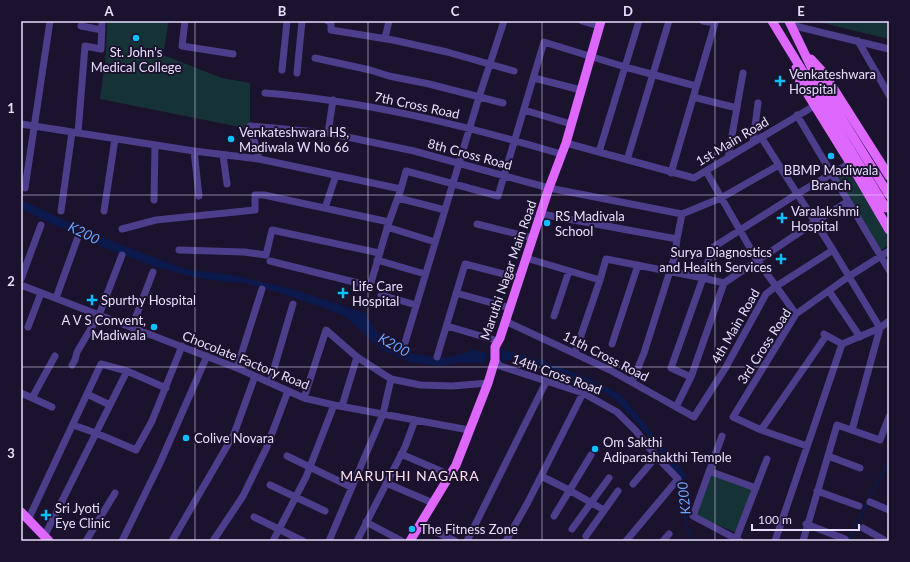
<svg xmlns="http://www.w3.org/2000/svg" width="910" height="562" viewBox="0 0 910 562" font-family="Lato,sans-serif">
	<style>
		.green { fill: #153337 }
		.water { fill: #0c194c }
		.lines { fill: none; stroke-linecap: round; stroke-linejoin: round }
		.stream { stroke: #0c194c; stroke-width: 2 }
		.minor { stroke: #4d3e8b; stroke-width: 7 }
		.major { stroke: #de67fe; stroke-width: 9 }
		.grid { fill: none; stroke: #e7deff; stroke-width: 1; stroke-opacity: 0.55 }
		.poi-dot { fill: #0cbefd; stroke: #1b122d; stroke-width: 1.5 }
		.labels { text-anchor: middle; stroke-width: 4; stroke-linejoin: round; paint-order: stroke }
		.poi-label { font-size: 13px; fill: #e7deff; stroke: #1b122d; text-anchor: start }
		.street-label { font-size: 13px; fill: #e7deff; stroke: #1b122d }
		.water-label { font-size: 14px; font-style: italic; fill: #6da4fe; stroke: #1b122d }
		.neighbourhood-label { font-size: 14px; letter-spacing: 1px; fill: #ffe0ef; stroke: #1b122d }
		.neatline { fill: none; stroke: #e7deff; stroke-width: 1.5 }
		.grid-label { font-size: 13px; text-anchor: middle; font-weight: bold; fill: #e7deff }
	</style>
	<rect width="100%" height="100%" fill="#1b122d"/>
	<path class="green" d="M107 21H169L163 55 222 78 250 83V129L100 99 106 54Z
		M814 21H889V39Z
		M848 170 889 237V245L881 250 836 177Z
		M711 473 752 489 735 532 694 516Z"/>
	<path class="water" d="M21 200 106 239 177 266 191 270 233 275 292 289 368 314V318L383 341 409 353 438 358 451 357 474 350 486 353 485 363 461 362 440 366 410 362 382 350 347 318 332 311 274 291 240 282 235 283 197 278 156 267 102 247 21 209Z
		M501 349 538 359 586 377 621 395 681 468 687 478 679 477 644 431 615 399 600 390 567 377 513 359 502 362Z"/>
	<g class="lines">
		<path class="stream" d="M483 357 493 356
			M683 477C686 496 680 526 695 541
			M848 541 889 460"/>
		<path class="minor" d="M185 21 182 46 233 54
			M328 21H331V30L393 40 447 52 514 71
			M582 21 599 26
			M703 21 715 23
			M791 25 889 49
			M81 26 102 30
			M385 38 389 21
			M858 41 889 95
			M315 58 370 70 389 76 429 84 503 103
			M282 70 287 21
			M297 73 302 21
			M534 78 581 90
			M265 93C365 101 464 125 561 154
			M693 97 737 108
			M524 110 571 124
			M797 115 889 270
			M21 124 194 151 259 159 401 189
			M250 126 328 133 414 151 549 188 682 214
			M252 126 251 129 259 159
			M78 133 85 46 101 49 102 21
			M328 133 333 100
			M761 137 833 250 880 328
			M753 142 758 103
			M566 143 694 178 814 106
			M194 151 199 196
			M599 152 639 21
			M223 155 227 184
			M728 158 743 73
			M627 160 669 21
			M706 171 757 260 796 314
			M671 173 715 23
			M25 188 50 21
			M398 198 445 210
			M154 200 155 146
			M325 208 336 175
			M61 211 72 132
			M104 211 115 139
			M541 214 677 239
			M682 214 721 198 779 165
			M477 224 533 238
			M387 227 435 242
			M122 229 156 220 255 210V195H264L389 222
			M179 250 244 252 266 255 272 230 379 253
			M526 258 600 280 606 259 703 278 724 283 815 222 847 202
			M377 260 425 274
			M270 261 370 286 389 222 401 189 406 171 498 196 544 42 625 67 696 86
			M21 279 41 225
			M21 285 237 368 304 398 334 405 469 430
			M829 291 860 337
			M456 293 510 308
			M381 295 416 305
			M56 298 78 237
			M554 316 569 271
			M505 321 610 370 694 417 726 367 766 294 775 287 833 250
			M447 326 498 341
			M28 327 41 293
			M132 327 153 272
			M824 334 842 344
			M612 344 638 265
			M842 344 880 328 889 321
			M404 346 479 97 504 21
			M575 353 600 280
			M437 357 465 264 519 278
			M495 360 500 366 583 393 617 412 636 431 655 455 678 479 626 541
			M72 365 75 360 77 352 99 315 122 255
			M237 368 262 289
			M691 377 671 368 703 278 712 248 797 194 850 163
			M270 382 293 304
			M632 382 644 353 675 255 677 239 682 214
			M21 393 52 407
			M87 394 110 405
			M32 398 55 356
			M304 398 326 330 357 357 391 379 420 385 452 386 488 383
			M342 406 357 357
			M676 407 691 377 724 283
			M73 425 96 433 136 450 152 421 182 346
			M761 430 826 336
			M852 430 880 328
			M722 436 693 516 740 541
			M807 446 761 430 733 417 796 314 848 277 889 251
			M401 454 450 475
			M287 456 351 487
			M828 456 860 468
			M709 471 756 488
			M541 476 569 490 604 510
			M386 483 433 503
			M633 484 656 457
			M270 485 325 511
			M817 491 859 506
			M870 502 889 510
			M554 516 591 455
			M254 517 303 541
			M28 520 101 364 127 371 166 388
			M366 522 402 541
			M420 524 455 541
			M806 524 845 539
			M863 528 886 541
			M572 529 609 478
			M586 536 618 491
			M44 537 127 371
			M736 539 767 459
			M86 541 115 493
			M122 541 160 463 207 356
			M172 541 234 434 255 376
			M213 541 243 496 266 449 288 391
			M273 541 306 477 334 405
			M329 541 383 414 391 379
			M357 541 405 447 415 420
			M467 541 546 382
			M506 541 528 502 583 393
			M663 541 669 534
			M775 541 842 344
			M803 541 837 425 880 440 889 417"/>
		<path class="major" d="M772 21 886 208
			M789 21 815 75 889 195
			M811 59 823 72 889 176
			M796 68 800 82 850 163 889 230
			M21 512 49 541
			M410 541 456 465 488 383 495 360V347L500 338 549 188 566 143 601 21"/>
	</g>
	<path class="grid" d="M195 21V541M368 21V541M542 21V541M715 21V541M21 195H889M21 367H889"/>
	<g class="poi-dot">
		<circle cx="136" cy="38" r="4"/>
		<path d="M778 75h4v4h4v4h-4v4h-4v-4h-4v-4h4z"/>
		<circle cx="231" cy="139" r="4"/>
		<circle cx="831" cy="156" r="4"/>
		<path d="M780 212h4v4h4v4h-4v4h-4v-4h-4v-4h4z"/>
		<circle cx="547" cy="223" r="4"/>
		<path d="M779 253h4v4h4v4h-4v4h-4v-4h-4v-4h4z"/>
		<path d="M341 287h4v4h4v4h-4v4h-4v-4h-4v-4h4z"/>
		<path d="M90 294h4v4h4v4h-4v4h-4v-4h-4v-4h4z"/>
		<circle cx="154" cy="327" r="4"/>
		<circle cx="186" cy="438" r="4"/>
		<circle cx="595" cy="449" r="4"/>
		<path d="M44 509h4v4h4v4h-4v4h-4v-4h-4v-4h4z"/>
		<circle cx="412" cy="529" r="4"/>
	</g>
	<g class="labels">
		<g class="poi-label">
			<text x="136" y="57" text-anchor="middle">St. John's<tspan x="136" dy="15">Medical College</tspan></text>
			<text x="789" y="79">Venkateshwara<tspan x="789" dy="15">Hospital</tspan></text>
			<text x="239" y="137">Venkateshwara HS,<tspan x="239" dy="15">Madiwala W No 66</tspan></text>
			<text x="831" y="175" text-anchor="middle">BBMP Madiwala<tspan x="831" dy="15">Branch</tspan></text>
			<text x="791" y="216">Varalakshmi<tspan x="791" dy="15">Hospital</tspan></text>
			<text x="555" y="221">RS Madivala<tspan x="555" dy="15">School</tspan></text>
			<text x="772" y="257" text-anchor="end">Surya Diagnostics<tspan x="772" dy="15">and Health Services</tspan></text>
			<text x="352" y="291">Life Care<tspan x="352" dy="15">Hospital</tspan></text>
			<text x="101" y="305">Spurthy Hospital</text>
			<text x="146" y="325" text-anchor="end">A V S Convent,<tspan x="146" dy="15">Madiwala</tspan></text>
			<text x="194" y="443">Colive Novara</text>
			<text x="603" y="447">Om Sakthi<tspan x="603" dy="15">Adiparashakthi Temple</tspan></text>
			<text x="55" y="513">Sri Jyoti<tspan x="55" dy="15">Eye Clinic</tspan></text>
			<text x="420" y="534">The Fitness Zone</text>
		</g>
		<g class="street-label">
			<text transform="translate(417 105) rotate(12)" y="5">7th Cross Road</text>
			<text transform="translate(732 141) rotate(-31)" y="5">1st Main Road</text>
			<text transform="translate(470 154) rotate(15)" y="5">8th Cross Road</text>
			<text transform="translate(508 270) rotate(-71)" y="5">Maruthi Nagar Main Road</text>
			<text transform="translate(735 326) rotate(-60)" y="5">4th Main Road</text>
			<text transform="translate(764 346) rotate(-57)" y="5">3rd Cross Road</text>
			<text transform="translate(606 356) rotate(27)" y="5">11th Cross Road</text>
			<text transform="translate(246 360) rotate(22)" y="5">Chocolate Factory Road</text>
			<text transform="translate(557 374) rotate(20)" y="5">14th Cross Road</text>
		</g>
		<g class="water-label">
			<text transform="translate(84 233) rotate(26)" y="5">K200</text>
			<text transform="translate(394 345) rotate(29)" y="5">K200</text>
			<text transform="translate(684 498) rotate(-96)" y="5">K200</text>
		</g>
		<g class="neighbourhood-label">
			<text x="410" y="481">MARUTHI NAGARA</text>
		</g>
	</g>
	<rect width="910" height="562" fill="none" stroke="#1b122d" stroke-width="44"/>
	<path d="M752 524v6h107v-6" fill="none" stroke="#e7deff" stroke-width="2"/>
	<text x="758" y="524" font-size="12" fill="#e7deff" stroke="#1b122d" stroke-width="3" paint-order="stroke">100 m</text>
	<rect x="22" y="22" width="866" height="518" class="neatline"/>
	<g class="grid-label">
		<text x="109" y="16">A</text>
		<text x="282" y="16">B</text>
		<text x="455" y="16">C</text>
		<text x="628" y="16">D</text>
		<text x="801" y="16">E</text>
		<text x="11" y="113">1</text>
		<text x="11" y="286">2</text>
		<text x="11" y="458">3</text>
	</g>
</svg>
